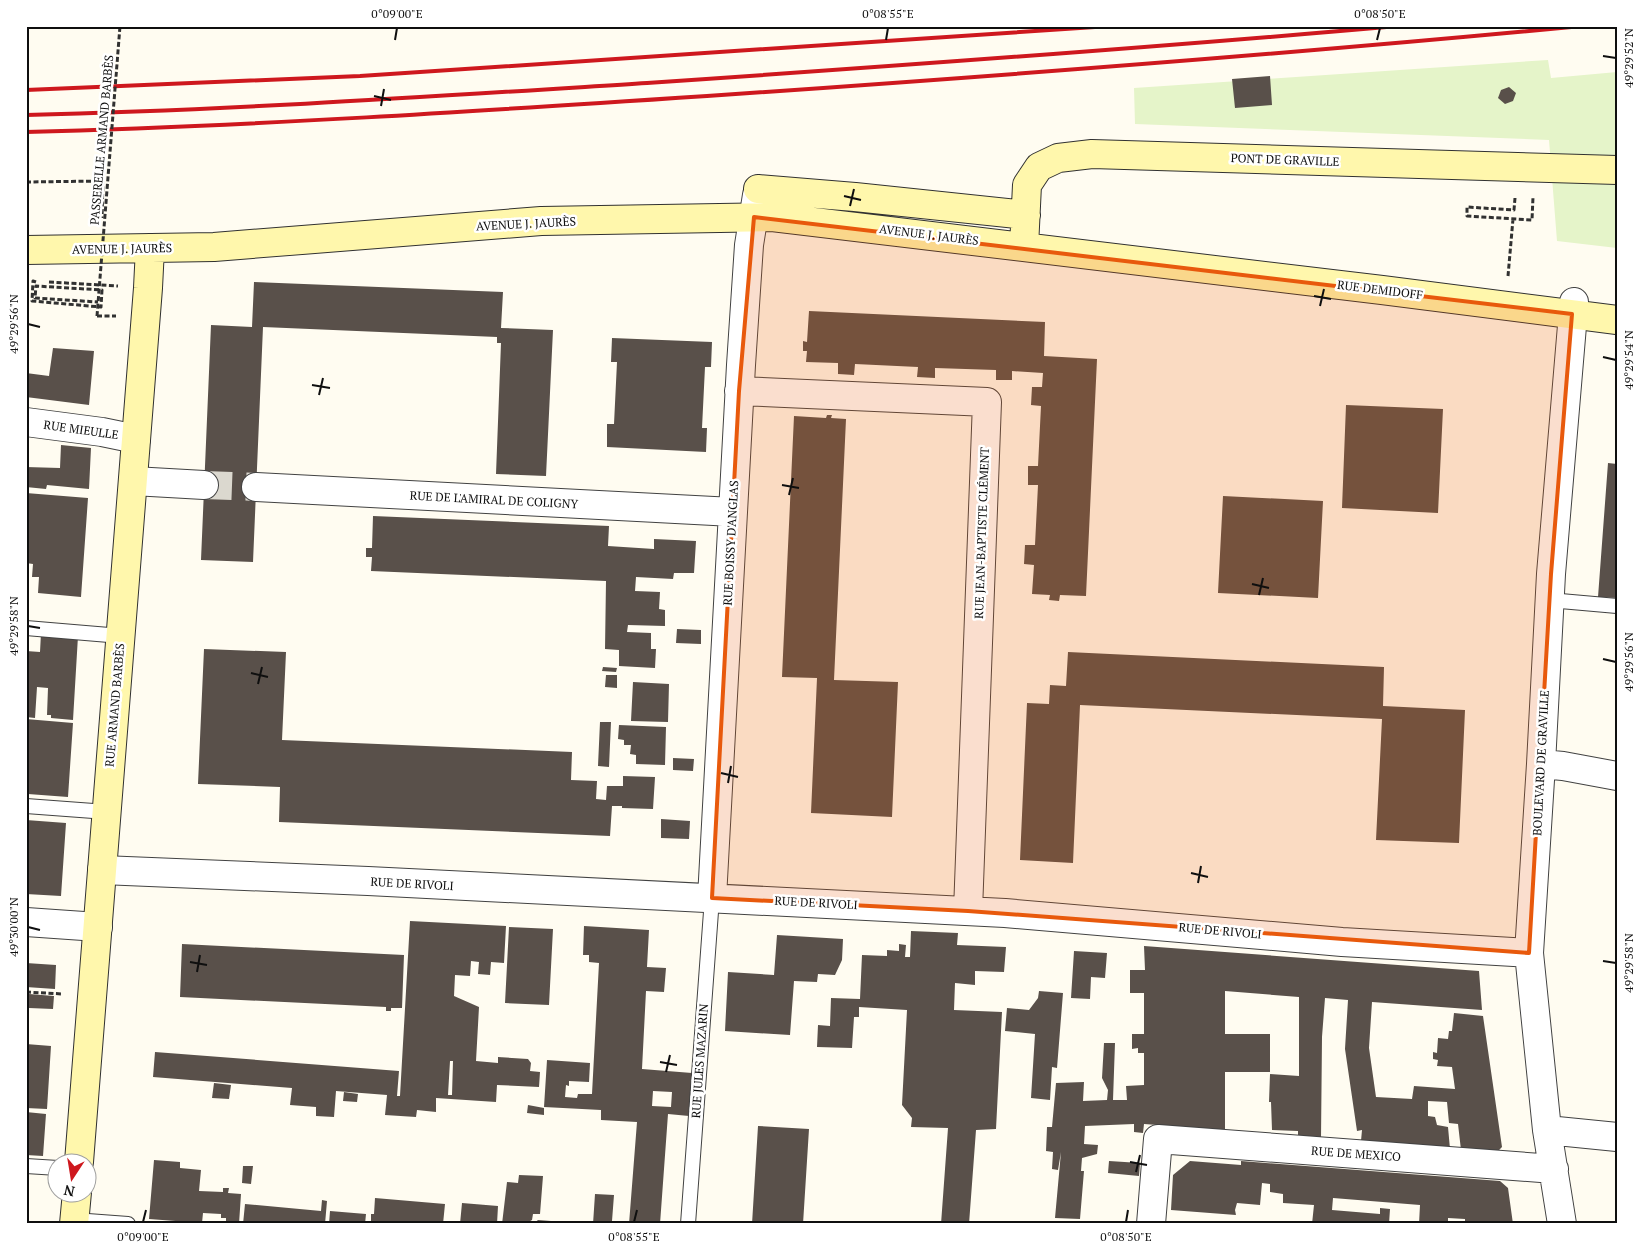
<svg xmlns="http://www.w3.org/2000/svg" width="1643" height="1250" viewBox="0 0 1643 1250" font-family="'PT Serif',serif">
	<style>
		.pitch { fill: #e5f4c9 }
		.building { fill: #59504a; fill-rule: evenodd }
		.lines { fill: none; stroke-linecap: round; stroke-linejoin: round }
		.street-tunnel { stroke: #dbd8cf; stroke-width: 28; stroke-dasharray: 28 14; stroke-linecap: butt }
		.lane-casing { stroke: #424242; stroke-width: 16 }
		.street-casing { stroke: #424242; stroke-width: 30 }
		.secondary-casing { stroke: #313131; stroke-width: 30 }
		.path { stroke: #313131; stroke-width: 3; stroke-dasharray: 5 2.5; stroke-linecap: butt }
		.lane { stroke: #fff; stroke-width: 14 }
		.street { stroke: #fff; stroke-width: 28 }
		.secondary { stroke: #fff7ac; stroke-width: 28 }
		.rail { stroke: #ce181e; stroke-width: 4 }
		.path-bridge { stroke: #313131; stroke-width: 3; stroke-dasharray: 5 2.5; stroke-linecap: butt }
		.marked { fill: #e8590c; fill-opacity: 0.2; stroke: #e8590c; stroke-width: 4; stroke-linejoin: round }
		.ticks { fill: none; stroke: #0f0f0f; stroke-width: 2 }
		.labels { text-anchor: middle; stroke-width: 5; stroke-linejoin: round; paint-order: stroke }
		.street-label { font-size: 12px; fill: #0f0f0f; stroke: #fff }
		.neatline { fill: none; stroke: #0f0f0f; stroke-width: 2 }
		.ticks-label { font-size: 12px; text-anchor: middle; fill: #0f0f0f }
	</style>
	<rect width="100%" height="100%" fill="#fffcf1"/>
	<path class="pitch" d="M1548 60 1551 78 1617 72V248L1557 241 1549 140 1135 124 1134 88Z"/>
	<path class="building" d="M1270 76 1272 105 1235 108 1232 79Z
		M1509 87 1516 93 1513 101 1505 104 1498 98 1501 90Z
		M254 282 503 292 501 328 553 330 546 476 496 474 501 343H497V337L263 327 253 562 201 560 211 325 252 327Z
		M809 311 1045 322 1044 356 1097 359 1086 596 1060 595 1059 601 1049 600 1050 595 1032 594 1034 565 1024 564 1025 545H1035L1038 485H1028V466H1038L1041 406 1031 405 1032 387H1042L1043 373 1012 371V380H996V370L935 368V378L917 377 918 367 855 364 854 375 838 374V363L806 362 807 351H803V341L807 342Z
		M612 338 712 342 711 367H705L702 428H707L706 452 607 447V424H614L617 362H611Z
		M53 348 94 351 89 405 26 397V373L49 376Z
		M1346 405 1443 409 1438 513 1342 508Z
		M827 415H832L831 418 846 419 834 680 898 682 892 817 811 813 817 678 782 677 794 416 826 418Z
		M61 445 91 448 89 489 47 485 46 489 26 487V467L60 468Z
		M1608 463 1617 464V598L1598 597Z
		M26 493 88 498 81 597 38 593 39 577H32L33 564 26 563Z
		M1223 496 1323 501 1318 598 1218 593Z
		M373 516 609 526 608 546 654 549V539L696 541 694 573H674L673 579 636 577 635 591 660 592 659 609 665 610V626L628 625 627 632 651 633V649H656L655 668 619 666V650L605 649 606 581 371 571 372 557H366V548H372Z
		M677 629 701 630V644L676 643Z
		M41 633 78 636 73 720 51 718V715H47L48 688 37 687 35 718 26 717V651L40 652Z
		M204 649 286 652 282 740 572 752 571 780 597 781 596 799 606 800 607 786H623V776L655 777 653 809 622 808V806H612L610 836 279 822 280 787 198 784Z
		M1068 652 1384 667 1383 706 1465 710 1459 843 1376 840 1382 719 1080 705 1073 863 1020 860 1027 703 1049 704 1050 685 1066 686Z
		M603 667 617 668 616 672 602 671Z
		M606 675H617V688L605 687Z
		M633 682 669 684 668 722 631 721Z
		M26 719 73 723 68 797 28 794 29 786 26 784Z
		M600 722H611L609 767 598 766Z
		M619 725 666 727 665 765 636 764V755L630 754 631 745H624V740L618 739Z
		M673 758 694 759 693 771 673 770Z
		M661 819 690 821 689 839 661 838Z
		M26 820 66 823 61 896 26 894Z
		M410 921 506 926 504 963 491 962 490 975 478 974 479 962 471 961 470 976 455 975 454 996 479 1007 476 1061 498 1063V1057L528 1059 531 1063 530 1071 540 1072 539 1087 497 1085 496 1102 436 1098V1112L417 1110 416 1117 385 1115 387 1095 336 1091 334 1117 316 1116V1107L290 1105 292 1088 153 1077 155 1052 399 1071 397 1096H400ZM450 1061H453L452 1095H448Z
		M584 926 649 930 647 967 666 968 664 992 646 991 642 1069 692 1073 689 1116 668 1114 660 1224H629L637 1122 601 1120V1110L544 1107 547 1060 590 1063 589 1082 569 1081V1086L566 1085 565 1097 577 1098 578 1094H592L599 963 589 962V955H583ZM653 1091 672 1092 671 1107 652 1106Z
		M509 927 553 929 549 1005 505 1003Z
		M911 931 958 933 957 945 1006 947 1004 972 975 971V985L955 983 954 1010 1002 1012 996 1129 976 1130 969 1224H941L948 1128 911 1127 912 1118 902 1105 907 1010 859 1007V1017H854L852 1048 817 1047 818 1025 830 1026 831 998 860 999 862 955 887 956V950L899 951V944L906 945 905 957H910Z
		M777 935 843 939 842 960 835 975 818 974 817 982 794 981 790 1035 725 1031 728 972 774 975Z
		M182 944 404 955 402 1008H391V1011H386V1007L180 997Z
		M1144 946 1479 971 1482 1010 1372 1002 1369 1048 1376 1097 1412 1099 1414 1086 1455 1089 1452 1067 1437 1066 1438 1060 1433 1059V1052L1437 1053 1438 1038 1448 1039 1449 1031H1452L1454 1013 1483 1016 1502 1147 1497 1152 1461 1150 1458 1124 1449 1123 1447 1102 1428 1101V1116L1435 1117 1437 1125 1448 1127 1450 1149 1361 1141 1362 1130 1357 1131 1345 1049 1348 1000 1325 998 1322 1037 1321 1138 1298 1137V1131L1272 1130 1271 1102H1269L1270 1074 1299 1076V997L1225 991V1034H1270V1072H1225V1130L1144 1124 1143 1133 1134 1132V1124L1085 1126 1084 1144 1098 1145 1097 1154 1082 1158 1081 1171H1084L1080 1219 1055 1218 1061 1152 1058 1170 1052 1169 1053 1152 1046 1151 1047 1127H1052L1056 1083 1084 1082 1083 1101 1107 1100 1108 1090 1102 1078 1104 1043H1115L1113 1100H1127L1126 1086 1144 1085V1053H1138V1048L1132 1049V1034H1144V993H1130V970H1145Z
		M1074 951 1107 953 1105 978 1091 977 1090 999 1071 998Z
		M26 963 56 965 55 989 26 987Z
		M1039 991 1063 993 1057 1068 1052 1067 1050 1100 1031 1098 1035 1034 1005 1031 1007 1008 1029 1010 1038 998Z
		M29 994 54 996 53 1009 29 1008Z
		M26 1044 51 1046 47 1109 26 1108Z
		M214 1083 231 1085 229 1099 212 1098Z
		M344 1092 358 1094 357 1102 343 1101Z
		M528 1105 544 1108V1115L527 1113Z
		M26 1112 46 1114 43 1156 26 1155Z
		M758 1126 809 1129 803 1224H752Z
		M154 1160 180 1162V1168L201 1170 199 1191 223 1192V1188H229L228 1193 241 1194 239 1224H226V1218H221V1214L203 1213 202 1223 149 1219Z
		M1109 1161 1140 1163 1139 1176 1108 1173Z
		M1190 1161 1241 1165V1161L1500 1181 1508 1188 1513 1224H1465V1219L1448 1218V1224H1419L1420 1205 1333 1198 1332 1210 1380 1214V1208L1390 1209 1389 1224H1355L1329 1221 1328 1224H1312L1314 1205 1283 1203V1194L1270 1192V1184L1262 1183 1260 1205 1237 1203 1235 1210 1236 1215 1171 1210 1173 1175Z
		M243 1166H253L251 1184 242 1183Z
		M519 1175 543 1176 540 1214H533L532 1220 525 1224H502L507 1182 518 1183Z
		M595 1194 614 1195 612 1221 620 1222V1224H593Z
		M375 1198 445 1204 443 1224H371V1214H374Z
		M322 1200 327 1201 325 1224H243L245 1204 321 1211Z
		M462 1203 498 1206 497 1224H460Z
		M330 1211 366 1214 365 1224H329Z
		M538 1220 551 1221 550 1224H533Z"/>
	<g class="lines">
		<path class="street-tunnel" d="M204 485 256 487"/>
		<g class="lane-casing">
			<path id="lane" d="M1549 600 1617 606
				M26 628 121 636
				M26 806 107 812
				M26 1166 58 1168
				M74 1220 128 1224
				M688 1224 712 898"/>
		</g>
		<g class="street-casing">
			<path id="street" d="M739 391 987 402 968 911
				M26 422 102 432 136 439
				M133 481 204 485
				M256 487 733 512
				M1541 764 1563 766 1617 776
				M102 870 368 881 1005 913 1342 942 1529 953
				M712 898 741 365 749 245 757 195
				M26 922 98 927
				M1547 1130 1617 1137
				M1151 1224 1158 1139 1554 1169
				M1562 1224 1547 1130 1529 953 1541 764 1551 574 1574 302"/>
		</g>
		<g class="secondary-casing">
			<path id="secondary" d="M758 189 855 197 1026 215
				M1024 247 1027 185 1039 167 1058 158 1092 154 1617 170
				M26 250 214 247 541 221 772 217 1382 290 1617 320
				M79 1162 148 288 150 248
				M74 1224 77 1192"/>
		</g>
		<path class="path" d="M26 182 103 181 102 218
			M1515 198 1514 210 1467 207V216L1532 220 1533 197
			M1508 276 1513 219
			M36 282 33 281 32 301 101 307 102 290 36 286 35 298 98 302
			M49 282 118 286
			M97 316H116
			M26 992 63 994"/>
		<use href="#lane" class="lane"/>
		<use href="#street" class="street"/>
		<use href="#secondary" class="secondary"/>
		<path class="rail" d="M26 90 360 76 1110 26
			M26 115C233 110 440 96 647 83 897 66 1148 48 1398 26
			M26 132C253 126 480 111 707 96 999 76 1290 54 1582 26"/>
		<path class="path-bridge" d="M97 316 120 26"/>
	</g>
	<path class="marked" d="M754 217 1572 314 1551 574 1529 953 968 911 712 898 739 391Z"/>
	<path class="ticks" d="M395 40 397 28M886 40 888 28M1377 40 1380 28M1603 56 1616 58M374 96 391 100M381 106 384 89M844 196 861 200M850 206 854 189M1314 296 1331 299M1320 306 1324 289M28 324 40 327M1603 357 1616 360M312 385 330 388M319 395 323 378M782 485 799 488M789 495 793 478M1252 584 1269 588M1259 595 1263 578M28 626 40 628M1603 659 1616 662M251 673 268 677M258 684 262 667M721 773 738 777M728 783 731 766M1191 873 1208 877M1198 883 1201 866M28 927 40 930M1603 961 1616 963M190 962 207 965M197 972 200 955M660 1062 677 1065M666 1072 670 1055M1130 1162 1147 1165M1136 1172 1140 1155M143 1222 146 1210M634 1222 637 1210M1126 1222 1128 1210"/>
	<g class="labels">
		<g class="street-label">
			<text transform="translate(102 140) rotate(-85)" y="4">PASSERELLE ARMAND BARBÈS</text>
			<text transform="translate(1285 160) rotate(2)" y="4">PONT DE GRAVILLE</text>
			<text transform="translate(526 224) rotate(-3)" y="4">AVENUE J. JAURÈS</text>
			<text transform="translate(929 235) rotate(7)" y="4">AVENUE J. JAURÈS</text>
			<text transform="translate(122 249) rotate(-1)" y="4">AVENUE J. JAURÈS</text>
			<text transform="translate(1380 290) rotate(7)" y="4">RUE DEMIDOFF</text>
			<text transform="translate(81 430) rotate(8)" y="4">RUE MIEULLE</text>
			<text transform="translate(494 500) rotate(3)" y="4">RUE DE L'AMIRAL DE COLIGNY</text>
			<text transform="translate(982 533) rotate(-88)" y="4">RUE JEAN-BAPTISTE CLÉMENT</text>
			<text transform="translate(731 543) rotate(-87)" y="4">RUE BOISSY D'ANGLAS</text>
			<text transform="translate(115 705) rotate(-85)" y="4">RUE ARMAND BARBÈS</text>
			<text transform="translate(1541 763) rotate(-87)" y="4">BOULEVARD DE GRAVILLE</text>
			<text transform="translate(412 884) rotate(3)" y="4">RUE DE RIVOLI</text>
			<text transform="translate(816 903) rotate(3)" y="4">RUE DE RIVOLI</text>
			<text transform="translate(1220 931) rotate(5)" y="4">RUE DE RIVOLI</text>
			<text transform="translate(700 1061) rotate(-86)" y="4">RUE JULES MAZARIN</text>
			<text transform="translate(1356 1154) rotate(4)" y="4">RUE DE MEXICO</text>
		</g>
	</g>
	<rect width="1643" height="1250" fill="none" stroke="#ffffff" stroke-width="55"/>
	<g transform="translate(72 1178) rotate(192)"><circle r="24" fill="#ffffff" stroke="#9f9f9f"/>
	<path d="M0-4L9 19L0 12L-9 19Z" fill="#ce181e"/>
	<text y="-8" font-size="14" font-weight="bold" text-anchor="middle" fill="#0f0f0f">N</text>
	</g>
	<rect x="28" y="28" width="1588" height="1194" class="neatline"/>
	<g class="ticks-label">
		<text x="397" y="18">0°09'00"E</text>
		<text x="888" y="18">0°08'55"E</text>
		<text x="1380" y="18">0°08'50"E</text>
		<text transform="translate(1629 58) rotate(-90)" y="4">49°29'52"N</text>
		<text transform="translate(14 324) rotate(-90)" y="4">49°29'56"N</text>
		<text transform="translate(1629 360) rotate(-90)" y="4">49°29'54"N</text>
		<text transform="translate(14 626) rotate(-90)" y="4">49°29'58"N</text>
		<text transform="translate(1629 662) rotate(-90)" y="4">49°29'56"N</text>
		<text transform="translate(14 927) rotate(-90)" y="4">49°30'00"N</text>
		<text transform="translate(1629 963) rotate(-90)" y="4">49°29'58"N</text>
		<text x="143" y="1241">0°09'00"E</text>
		<text x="634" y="1241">0°08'55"E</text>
		<text x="1126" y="1241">0°08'50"E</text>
	</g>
</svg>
